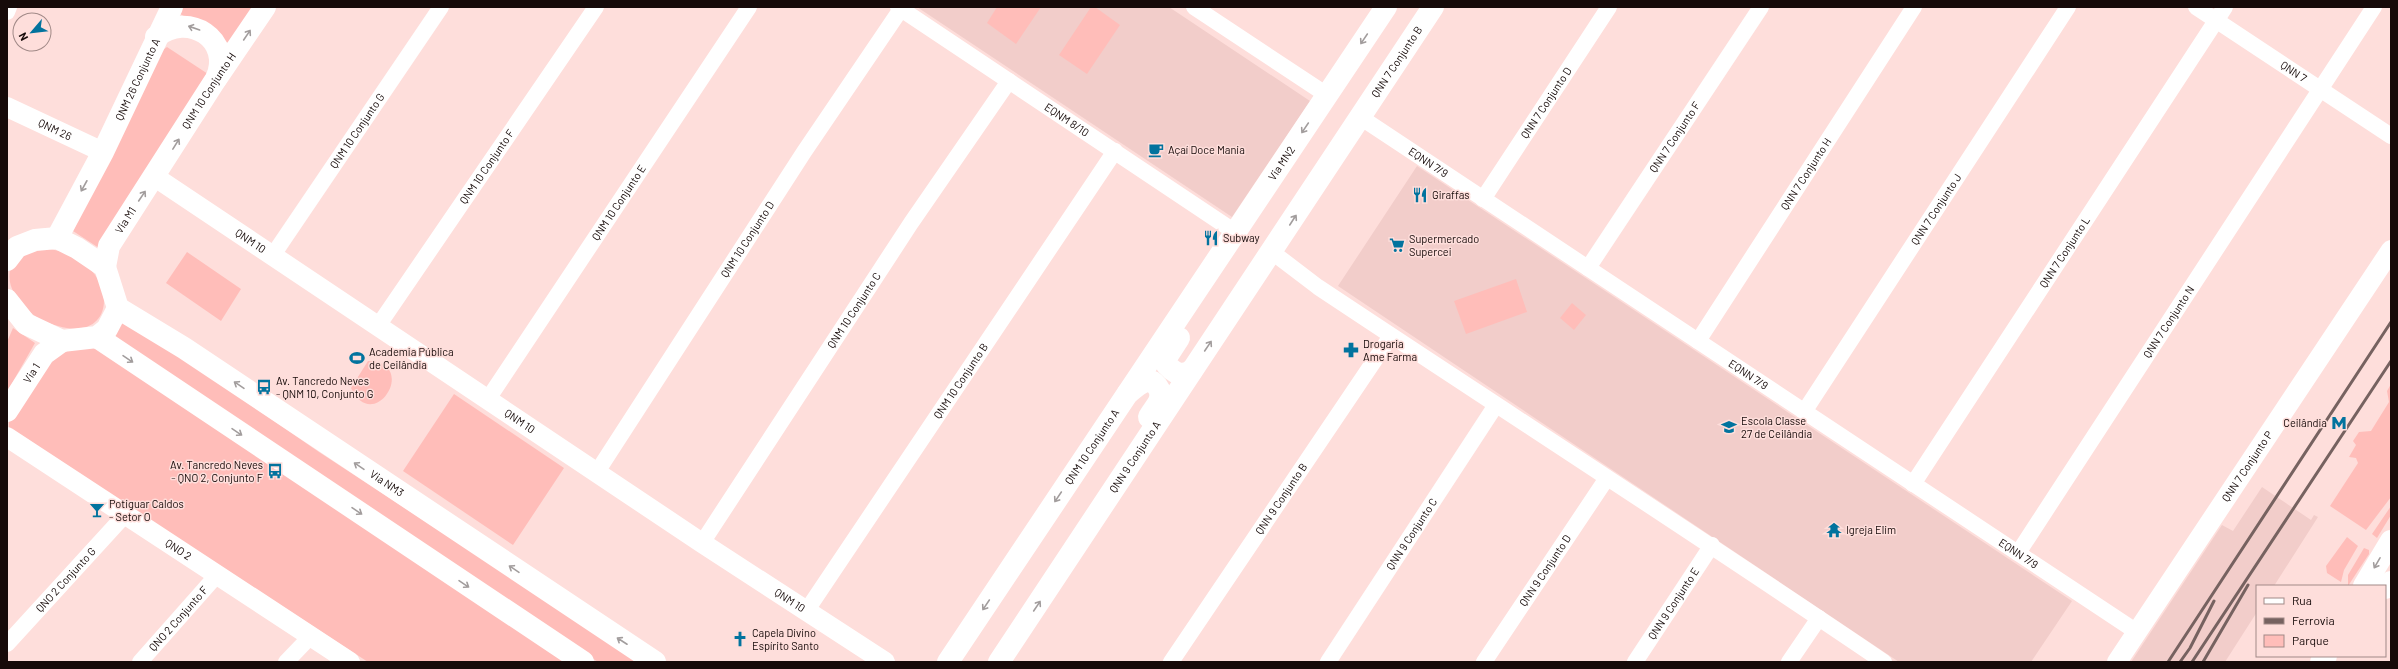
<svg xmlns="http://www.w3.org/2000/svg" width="2398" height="669" viewBox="0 0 2398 669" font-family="Barlow,sans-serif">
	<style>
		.built { fill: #f2cdca }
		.green { fill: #ffbdb9 }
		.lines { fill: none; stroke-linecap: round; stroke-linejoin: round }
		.minor { stroke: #fff; stroke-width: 16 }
		.tertiary { stroke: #fff; stroke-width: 20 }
		.secondary { stroke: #fff; stroke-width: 22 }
		.rail { stroke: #766260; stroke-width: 3 }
		.oneway { stroke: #a29d9d }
		.labels { text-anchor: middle; stroke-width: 3; stroke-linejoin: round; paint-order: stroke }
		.street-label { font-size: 11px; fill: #160a09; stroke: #fededb }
		.poi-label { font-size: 11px; fill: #160a09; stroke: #fededb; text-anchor: start }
	</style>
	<rect width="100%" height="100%" fill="#fededb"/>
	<path class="built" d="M917 7H1169L1310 101 1232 217Z
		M1417 166 2072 601 2031 662H1899L1338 286Z
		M2262 487 2311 520 2314 515 2318 517 2274 586H2257V612L2225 662H2131L2222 525 2233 531Z"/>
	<path class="green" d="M180 7H255L230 44 177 12Z
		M997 7H1041L1016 44 987 23Z
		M1091 7H1095L1120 25 1087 74 1059 55Z
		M167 47 208 74 99 248 73 231 157 54Z
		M33 248C118 246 127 346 58 326 46 323 35 318 27 309 14 295 6 285 11 266Z
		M187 252 241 289 221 321 166 283Z
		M1516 279 1527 312 1466 334 1454 301Z
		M1572 303 1586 315 1574 330 1560 318Z
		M124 318 319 452 640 662H598L127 349 111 338Z
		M13 328 35 343 7 392V342Z
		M89 347 97 349 569 662H368L9 428V421L56 353Z
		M368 361C420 362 374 436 351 388Z
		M2391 384V497L2366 530 2330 506 2358 463 2356 458 2349 457 2356 445 2353 441 2359 432 2371 431 2389 402 2387 391Z
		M454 394 564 468 513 545 403 471Z
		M2391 506V515L2377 538 2372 534Z
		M2347 537 2358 546 2344 570 2341 582 2327 573 2326 566Z
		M2364 548 2369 550V554L2348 586V575Z"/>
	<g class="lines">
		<g class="minor">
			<path id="s1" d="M898 7 1235 232"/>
			<path d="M1194 7 1327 95"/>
			<path id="s2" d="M2196 7 2391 136"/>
			<path d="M7 12 9 7"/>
			<path id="s3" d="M1360 117 2137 632"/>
			<path id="s4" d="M1483 199 1609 7"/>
			<path d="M1272 252 1318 287C1506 412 1697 535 1884 662"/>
			<path id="s5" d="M273 255 441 7"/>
			<path id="s6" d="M1588 268 1761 7"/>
			<path id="s7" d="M378 326 596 7"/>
			<path id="s8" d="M1698 341 1914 7"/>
			<path id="s9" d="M488 399 749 7"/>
			<path id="s10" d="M1804 412 2068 7"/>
			<path id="s11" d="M597 472 804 152 901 9"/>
			<path id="s12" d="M1913 484 2225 7"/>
			<path id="s13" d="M702 543 911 223 1009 81"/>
			<path id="s14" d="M2018 553 2374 7"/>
			<path id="s15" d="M807 610 1115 151"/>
			<path id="s16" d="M7 644 124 516"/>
			<path id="s17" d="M140 662 217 575"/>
			<path d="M286 662 310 637"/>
			<path id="s18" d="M1171 662 1391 336"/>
			<path id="s19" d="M1328 662 1496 405"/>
			<path id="s20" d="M1484 662 1607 478"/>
			<path id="s21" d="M1635 662 1712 545"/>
			<path d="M1789 662 1819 618"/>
		</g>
		<g class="tertiary">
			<path id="s22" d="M7 107 103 152"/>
			<path id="s23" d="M155 177 702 543 885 662"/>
			<path id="s24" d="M7 437 350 662"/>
			<path id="s25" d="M2117 662 2391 250"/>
		</g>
		<g class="secondary">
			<path d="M156 37C188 10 234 40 216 79"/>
			<path id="s26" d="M57 238 103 152 172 7"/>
			<path d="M7 260 17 247 35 240 57 238 77 248 105 267 118 308 107 329 97 337 62 341 26 324 7 300"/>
			<path id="s27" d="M105 267 109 246 214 82 265 7"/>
			<path id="s28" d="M118 308 184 348 655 662"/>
			<path d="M97 337 583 662"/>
			<path d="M1179 338 1166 358 1167 365C1175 374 1182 377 1192 370"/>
			<path d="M1128 393C1136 387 1148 374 1157 386 1160 390 1161 394 1160 398 1159 404 1152 411 1149 417"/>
			<path id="s29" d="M7 411 44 354 62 341"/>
			<path d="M2364 586 2391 541"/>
			<path d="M2385 588 2391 582"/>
			<path id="s30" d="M948 662 1386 7"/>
			<path id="s31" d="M999 662 1433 7"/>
			<path d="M2321 662 2326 656"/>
		</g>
		<path class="rail" d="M2168 662 2391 322
			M2180 662 2190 648 2214 601
			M2192 662 2391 361
			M2203 662 2248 585"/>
	</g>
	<defs><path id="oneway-shaft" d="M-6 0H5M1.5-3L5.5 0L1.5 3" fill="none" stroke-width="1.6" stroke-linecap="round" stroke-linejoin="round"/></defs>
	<g class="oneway">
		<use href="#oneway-shaft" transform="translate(194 28) rotate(-161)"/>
		<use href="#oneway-shaft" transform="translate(247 35) rotate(-56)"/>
		<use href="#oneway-shaft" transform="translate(1364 39) rotate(124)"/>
		<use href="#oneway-shaft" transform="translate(1305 128) rotate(124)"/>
		<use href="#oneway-shaft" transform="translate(176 144) rotate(-58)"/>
		<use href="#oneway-shaft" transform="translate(84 186) rotate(119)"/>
		<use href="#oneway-shaft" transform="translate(142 196) rotate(-56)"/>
		<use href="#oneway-shaft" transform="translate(1293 220) rotate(-57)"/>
		<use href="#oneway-shaft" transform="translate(1208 346) rotate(-56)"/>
		<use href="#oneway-shaft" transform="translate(128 359) rotate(34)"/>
		<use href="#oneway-shaft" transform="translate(239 385) rotate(-146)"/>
		<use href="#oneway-shaft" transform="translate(237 432) rotate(34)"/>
		<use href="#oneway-shaft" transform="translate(359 466) rotate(-146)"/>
		<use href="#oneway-shaft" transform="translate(1058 497) rotate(124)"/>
		<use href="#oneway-shaft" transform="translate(357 511) rotate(34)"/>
		<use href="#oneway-shaft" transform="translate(2377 563) rotate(120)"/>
		<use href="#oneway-shaft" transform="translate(514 569) rotate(-146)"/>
		<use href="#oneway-shaft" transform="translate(464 584) rotate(34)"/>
		<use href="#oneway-shaft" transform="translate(986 605) rotate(124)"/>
		<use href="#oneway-shaft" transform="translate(1037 606) rotate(-56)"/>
		<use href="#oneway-shaft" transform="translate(622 641) rotate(-147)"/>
	</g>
	<defs>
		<g id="cafe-bare" transform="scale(1.2)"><path d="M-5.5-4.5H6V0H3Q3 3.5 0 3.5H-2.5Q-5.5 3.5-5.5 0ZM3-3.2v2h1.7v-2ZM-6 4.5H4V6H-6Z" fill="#02739e" stroke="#fededb" stroke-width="2.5" paint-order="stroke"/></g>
		<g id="restaurant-bare" transform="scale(1.2)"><path d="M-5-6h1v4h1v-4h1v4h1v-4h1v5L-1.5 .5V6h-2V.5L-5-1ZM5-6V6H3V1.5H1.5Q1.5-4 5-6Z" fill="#02739e" stroke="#fededb" stroke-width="2.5" paint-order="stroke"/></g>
		<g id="supermarket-bare" transform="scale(1.2)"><path d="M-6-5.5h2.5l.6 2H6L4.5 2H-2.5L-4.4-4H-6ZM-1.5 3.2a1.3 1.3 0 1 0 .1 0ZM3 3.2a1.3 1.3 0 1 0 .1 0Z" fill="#02739e" stroke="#fededb" stroke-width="2.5" paint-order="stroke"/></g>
		<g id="pharmacy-bare" transform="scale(1.2)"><path d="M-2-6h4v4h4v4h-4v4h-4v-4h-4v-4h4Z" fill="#02739e" stroke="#fededb" stroke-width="2.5" paint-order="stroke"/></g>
		<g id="stadium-bare" transform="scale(1.2)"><path d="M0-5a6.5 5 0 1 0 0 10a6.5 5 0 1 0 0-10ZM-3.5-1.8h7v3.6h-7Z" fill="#02739e" stroke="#fededb" stroke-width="2.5" paint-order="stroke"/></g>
		<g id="bus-bare" transform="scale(1.2)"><path d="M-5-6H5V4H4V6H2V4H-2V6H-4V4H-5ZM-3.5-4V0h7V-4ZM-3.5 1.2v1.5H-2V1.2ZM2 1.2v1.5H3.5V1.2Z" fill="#02739e" stroke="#fededb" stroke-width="2.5" paint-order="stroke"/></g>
		<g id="metro-bare" transform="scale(1.2)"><path d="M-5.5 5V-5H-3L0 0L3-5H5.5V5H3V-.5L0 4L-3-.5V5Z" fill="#02739e" stroke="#fededb" stroke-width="2.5" paint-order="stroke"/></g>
		<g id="school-bare" transform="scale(1.2)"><path d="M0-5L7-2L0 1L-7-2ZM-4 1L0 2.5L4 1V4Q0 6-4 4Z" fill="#02739e" stroke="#fededb" stroke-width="2.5" paint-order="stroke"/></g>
		<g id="bar-bare" transform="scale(1.2)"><path d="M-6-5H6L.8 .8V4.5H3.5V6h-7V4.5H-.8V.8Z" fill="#02739e" stroke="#fededb" stroke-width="2.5" paint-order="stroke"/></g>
		<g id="temple-bare" transform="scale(1.2)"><path d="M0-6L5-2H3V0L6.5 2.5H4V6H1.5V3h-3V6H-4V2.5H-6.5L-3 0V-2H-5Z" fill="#02739e" stroke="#fededb" stroke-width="2.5" paint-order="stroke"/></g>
		<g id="church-bare" transform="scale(1.2)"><path d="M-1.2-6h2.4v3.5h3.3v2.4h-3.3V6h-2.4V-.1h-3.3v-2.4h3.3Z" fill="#02739e" stroke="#fededb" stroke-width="2.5" paint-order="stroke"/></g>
	</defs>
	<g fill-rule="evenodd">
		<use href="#cafe-bare" x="1156" y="150"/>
		<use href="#restaurant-bare" x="1420" y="195"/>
		<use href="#restaurant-bare" x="1211" y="238"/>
		<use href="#supermarket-bare" x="1397" y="245"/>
		<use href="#pharmacy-bare" x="1351" y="350"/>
		<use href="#stadium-bare" x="357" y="358"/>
		<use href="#bus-bare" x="264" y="387"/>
		<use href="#metro-bare" x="2339" y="423"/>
		<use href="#school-bare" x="1729" y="427"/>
		<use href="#bus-bare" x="275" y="471"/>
		<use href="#bar-bare" x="97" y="510"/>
		<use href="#temple-bare" x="1834" y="530"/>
		<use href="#church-bare" x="740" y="639"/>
	</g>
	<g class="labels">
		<g class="street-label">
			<text dy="4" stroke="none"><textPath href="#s31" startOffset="720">QNN 7 Conjunto B</textPath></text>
			<text dy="4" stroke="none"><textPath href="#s2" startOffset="117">QNN 7</textPath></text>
			<text dy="4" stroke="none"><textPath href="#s26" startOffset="178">QNM 26 Conjunto A</textPath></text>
			<text dy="4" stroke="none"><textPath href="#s27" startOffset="206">QNM 10 Conjunto H</textPath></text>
			<text dy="4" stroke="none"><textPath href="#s4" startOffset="115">QNN 7 Conjunto D</textPath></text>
			<text dy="4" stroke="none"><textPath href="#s1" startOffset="203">EQNM 8/10</textPath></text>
			<text dy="4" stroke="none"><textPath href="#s22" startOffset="53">QNM 26</textPath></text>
			<text dy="4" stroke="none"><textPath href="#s5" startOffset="150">QNM 10 Conjunto G</textPath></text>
			<text dy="4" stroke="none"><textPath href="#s6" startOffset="157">QNN 7 Conjunto F</textPath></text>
			<text dy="4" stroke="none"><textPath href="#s30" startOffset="600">Via MN2</textPath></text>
			<text dy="4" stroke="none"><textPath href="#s3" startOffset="82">EQNN 7/9</textPath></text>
			<text dy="4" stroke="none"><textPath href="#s7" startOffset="193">QNM 10 Conjunto F</textPath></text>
			<text dy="4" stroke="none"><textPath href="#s8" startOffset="199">QNN 7 Conjunto H</textPath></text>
			<text dy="4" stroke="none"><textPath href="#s9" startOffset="236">QNM 10 Conjunto E</textPath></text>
			<text dy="4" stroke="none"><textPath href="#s10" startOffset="242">QNN 7 Conjunto J</textPath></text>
			<text dy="4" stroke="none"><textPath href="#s27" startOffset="52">Via M1</textPath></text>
			<text dy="4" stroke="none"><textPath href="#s23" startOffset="115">QNM 10</textPath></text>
			<text dy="4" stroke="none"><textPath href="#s11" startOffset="277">QNM 10 Conjunto D</textPath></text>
			<text dy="4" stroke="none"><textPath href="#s12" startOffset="277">QNN 7 Conjunto L</textPath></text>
			<text dy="4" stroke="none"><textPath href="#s13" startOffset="278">QNM 10 Conjunto C</textPath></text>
			<text dy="4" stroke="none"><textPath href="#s14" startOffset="276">QNN 7 Conjunto N</textPath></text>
			<text dy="4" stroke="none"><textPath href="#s29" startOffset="45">Via 1</textPath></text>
			<text dy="4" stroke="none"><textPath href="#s3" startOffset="466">EQNN 7/9</textPath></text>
			<text dy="4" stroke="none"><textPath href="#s15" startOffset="276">QNM 10 Conjunto B</textPath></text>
			<text dy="4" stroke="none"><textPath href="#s23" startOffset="439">QNM 10</textPath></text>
			<text dy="4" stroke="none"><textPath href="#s30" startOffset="259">QNM 10 Conjunto A</textPath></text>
			<text dy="4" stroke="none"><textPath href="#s31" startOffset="246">QNN 9 Conjunto A</textPath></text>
			<text dy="4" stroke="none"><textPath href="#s25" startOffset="235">QNN 7 Conjunto P</textPath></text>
			<text dy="4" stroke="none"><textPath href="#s28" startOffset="321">Via NM3</textPath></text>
			<text dy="4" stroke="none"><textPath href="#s18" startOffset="197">QNN 9 Conjunto B</textPath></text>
			<text dy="4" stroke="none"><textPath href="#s19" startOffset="153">QNN 9 Conjunto C</textPath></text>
			<text dy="4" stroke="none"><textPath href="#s24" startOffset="205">QNO 2</textPath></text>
			<text dy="4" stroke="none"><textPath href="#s3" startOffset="790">EQNN 7/9</textPath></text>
			<text dy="4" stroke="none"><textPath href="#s20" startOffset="110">QNN 9 Conjunto D</textPath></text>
			<text dy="4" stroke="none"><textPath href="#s16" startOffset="87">QNO 2 Conjunto G</textPath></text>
			<text dy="4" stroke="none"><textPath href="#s23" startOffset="763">QNM 10</textPath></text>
			<text dy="4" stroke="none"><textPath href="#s21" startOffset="70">QNN 9 Conjunto E</textPath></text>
			<text dy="4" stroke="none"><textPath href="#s17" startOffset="58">QNO 2 Conjunto F</textPath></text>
		</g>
		<g class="poi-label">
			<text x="1168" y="154">Açaí Doce Mania</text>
			<text x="1432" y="199">Giraffas</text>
			<text x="1223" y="242">Subway</text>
			<text x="1409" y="243">Supermercado<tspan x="1409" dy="13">Supercei</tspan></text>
			<text x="1363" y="348">Drogaria<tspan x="1363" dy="13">Ame Farma</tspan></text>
			<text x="369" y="356">Academia Pública<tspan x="369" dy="13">de Ceilândia</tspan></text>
			<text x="276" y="385">Av. Tancredo Neves<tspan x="276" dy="13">- QNM 10, Conjunto G</tspan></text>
			<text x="1741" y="425">Escola Classe<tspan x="1741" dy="13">27 de Ceilândia</tspan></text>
			<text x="2327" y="427" text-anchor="end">Ceilândia</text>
			<text x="263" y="469" text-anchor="end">Av. Tancredo Neves<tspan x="263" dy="13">- QNO 2, Conjunto F</tspan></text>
			<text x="109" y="508">Potiguar Caldos<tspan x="109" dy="13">- Setor O</tspan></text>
			<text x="1846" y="534">Igreja Elim</text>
			<text x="752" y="637">Capela Divino<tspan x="752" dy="13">Espírito Santo</tspan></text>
		</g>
	</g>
	<rect width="2398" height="669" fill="none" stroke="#160a09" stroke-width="16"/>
	<rect x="2256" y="585" width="130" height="72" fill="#fededb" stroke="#a18987"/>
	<rect x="2264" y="598" width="20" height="6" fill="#ffffff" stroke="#a18987"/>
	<text x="2292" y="605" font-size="12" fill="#160a09">Rua</text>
	<rect x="2264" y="618" width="20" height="6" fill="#766260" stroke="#a18987"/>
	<text x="2292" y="625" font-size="12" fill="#160a09">Ferrovia</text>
	<rect x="2264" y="635" width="20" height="12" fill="#ffbdb9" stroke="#a18987"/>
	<text x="2292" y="645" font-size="12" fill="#160a09">Parque</text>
	<g transform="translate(32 32) rotate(242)"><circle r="19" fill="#fededb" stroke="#a18987"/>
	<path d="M0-3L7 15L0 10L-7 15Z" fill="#02739e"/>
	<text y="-6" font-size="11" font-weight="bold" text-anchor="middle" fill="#160a09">N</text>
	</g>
</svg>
